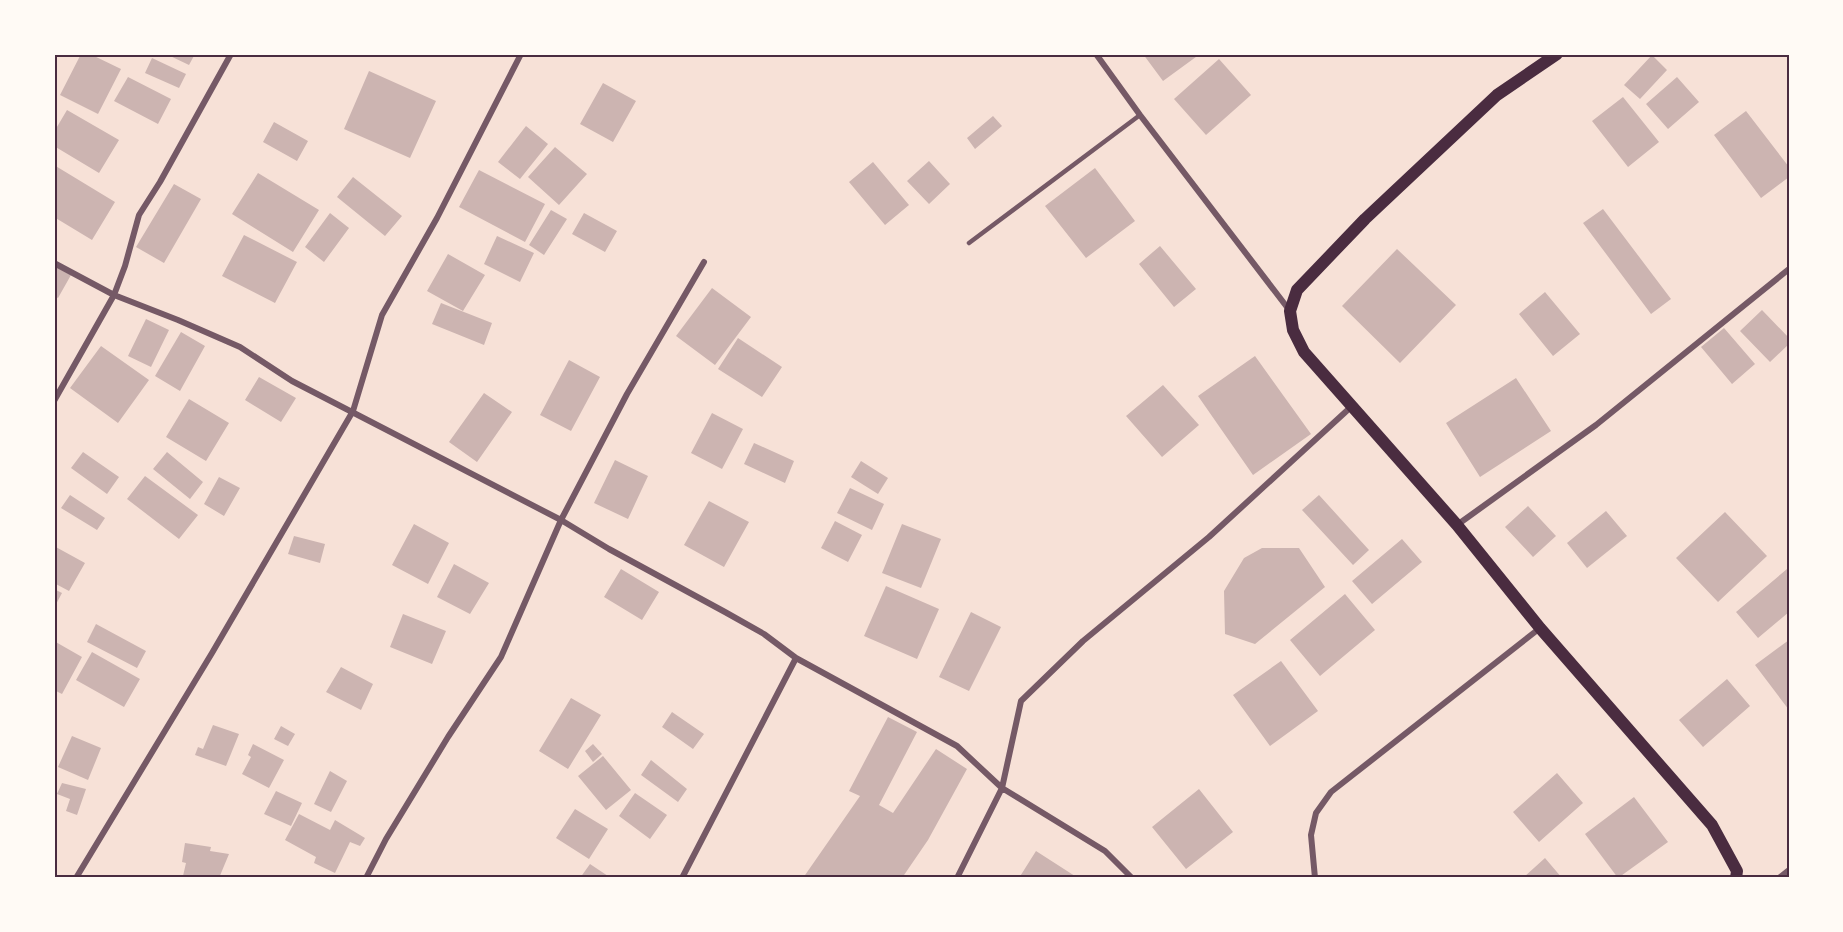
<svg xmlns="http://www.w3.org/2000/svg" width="1843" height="932" viewBox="0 0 1843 932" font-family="Poppins,sans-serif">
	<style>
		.building { fill: #ccb4b1 }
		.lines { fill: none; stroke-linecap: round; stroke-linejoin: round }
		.service { stroke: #755966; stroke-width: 4.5 }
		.minor { stroke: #755966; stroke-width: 6 }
		.secondary { stroke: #4a2c40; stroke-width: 12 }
		.neatline { fill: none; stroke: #4a2c40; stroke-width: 2 }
	</style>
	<rect width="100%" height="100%" fill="#f7e1d7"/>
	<path class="building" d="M81 54H90L121 69 98 114 60 95Z
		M166 54H195L189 65Z
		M1143 54H1200L1163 81Z
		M1652 55 1667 70 1640 99 1624 85Z
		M152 58 186 74 179 88 145 73Z
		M1219 59 1251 95 1206 135 1174 99Z
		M369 71 436 101 410 158 344 129Z
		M128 77 171 99 158 124 114 101Z
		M1677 77 1699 102 1668 129 1646 104Z
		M603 83 636 101 613 142 580 124Z
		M1623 97 1659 142 1628 167 1592 121Z
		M67 110 119 140 99 173 54 146V132Z
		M1746 111 1789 167V177L1761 198 1714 135Z
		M993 116 1002 126 975 149 967 138Z
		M274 122 308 141 297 161 263 142Z
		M526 126 548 144 520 179 498 162Z
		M555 147 587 174 559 205 528 177Z
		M929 161 950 184 929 204 907 181Z
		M873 162 909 205 885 225 849 182Z
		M54 165 115 202 92 240 54 217Z
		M1095 168 1135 221 1086 258 1045 206Z
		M479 170 545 204 525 242 459 207Z
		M258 173 319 210 293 252 232 214Z
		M353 177 402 216 385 236 337 197Z
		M174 184 201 199 164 263 136 247Z
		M1603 209 1671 299 1651 314 1583 223Z
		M551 210 567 219 544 255 529 245Z
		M330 213 349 228 324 262 305 247Z
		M584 213 617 231 605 252 572 234Z
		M244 235 297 262 275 303 222 276Z
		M497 236 534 253 520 282 484 264Z
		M1160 246 1196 289 1174 307 1139 264Z
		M1397 249 1456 305 1400 363 1342 306Z
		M448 254 485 275 463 311 427 291Z
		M54 266 71 275 58 298 54 296Z
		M712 288 751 317 715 365 676 336Z
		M1545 292 1580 334 1553 356 1519 314Z
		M441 303 492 323 484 345 432 324Z
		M1762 310 1789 338V344L1770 362 1740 331Z
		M146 319 169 330 151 367 128 356Z
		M1724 328 1755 364 1732 384 1701 347Z
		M181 332 205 346 180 391 155 376Z
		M738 338 782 367 762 397 718 369Z
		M101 346 149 380 118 423 70 388Z
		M1255 356 1311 434 1253 475 1198 396Z
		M569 360 600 377 571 431 540 415Z
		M259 377 296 398 281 422 245 400Z
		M1516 378 1551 431 1480 477 1446 423Z
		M1163 385 1199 425 1162 457 1126 416Z
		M484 393 512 412 477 462 449 442Z
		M189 399 229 423 206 461 166 437Z
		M712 413 743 429 722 469 691 453Z
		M754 443 794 461 785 483 744 464Z
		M83 452 119 477 107 494 71 468Z
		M167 452 203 482 190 499 153 469Z
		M615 460 648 476 628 519 594 503Z
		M861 461 888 478 878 494 851 477Z
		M145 476 198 515 179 539 127 499Z
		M219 477 240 488 224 516 204 504Z
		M850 488 884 504 872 530 837 513Z
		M70 495 105 518 97 530 61 508Z
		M1319 495 1369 550 1353 565 1302 510Z
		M709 501 749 522 724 567 684 545Z
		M1528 506 1556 536 1533 557 1505 527Z
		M1606 511 1627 536 1587 568 1567 543Z
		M1725 512 1767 556 1718 602 1676 558Z
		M835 521 862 535 848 562 821 548Z
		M414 524 449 543 428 584 392 565Z
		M902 524 941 539 921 588 882 573Z
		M294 536 325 544 320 563 288 554Z
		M1402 539 1422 562 1372 604 1352 581Z
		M54 546 85 563 69 591 54 583Z
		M1262 548H1299L1325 587 1255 644 1225 634 1224 591 1244 558Z
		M454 564 489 583 470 614 437 597Z
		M621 569 659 592 642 620 604 597Z
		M1787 569 1789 572V612L1758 638 1736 612Z
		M886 586 939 609 917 659 864 636Z
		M54 589 62 593 54 608Z
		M1345 594 1375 630 1320 676 1290 640Z
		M971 612 1001 627 969 691 939 677Z
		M403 614 446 631 432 664 390 647Z
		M96 624 146 651 137 668 87 642Z
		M1789 640V710L1755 665Z
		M54 641 82 657 62 694 54 690Z
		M92 652 140 679 124 707 76 680Z
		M1281 661 1318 711 1270 746 1233 695Z
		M341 667 373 684 361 710 326 692Z
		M1727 679 1750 706 1703 747 1679 720Z
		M571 698 601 715 568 769 539 751Z
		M672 712 704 734 693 749 662 727Z
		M888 717 917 732 879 805 893 813 936 749 967 769 928 840 902 878H803L860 796 849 791Z
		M213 725 239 734 226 766 195 755 198 747 203 749Z
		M281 726 295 734 288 746 274 739Z
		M72 736 101 748 88 780 58 767Z
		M253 744 284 760 269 788 242 774 251 757 248 755Z
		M593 744 602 754 593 762 585 751Z
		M603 756 631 790 606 810 578 776Z
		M651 760 687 789 678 802 641 775Z
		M330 771 347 781 331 812 314 804Z
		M1557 773 1583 803 1539 842 1513 812Z
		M62 783 86 789 77 815 66 811 70 799 57 794Z
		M1199 789 1233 832 1186 869 1152 827Z
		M276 791 302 803 291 826 264 814Z
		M635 793 667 815 650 839 619 816Z
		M1634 797 1668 842 1618 878 1585 834Z
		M575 809 608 829 589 859 556 838Z
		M299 814 330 830 335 820 365 838 360 846 350 842 335 873 314 863 316 857 285 840Z
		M185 843 211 847 210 851 229 854 219 878 183 876 186 863 182 862Z
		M1036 851 1078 878H1019Z
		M1545 858 1562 878H1523Z
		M590 864 611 878H580Z"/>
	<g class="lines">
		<path class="service" d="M969 243 1140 115"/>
		<path class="minor" d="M1096 54 1140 115 1290 311
			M54 263 114 295 178 320 240 347 292 381 561 520 609 549 725 612 764 634 796 658 957 746 1002 788 1105 851 1132 878
			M54 401 114 295 125 266 139 215 160 182 231 54
			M1457 525 1596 425 1789 269
			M76 878 212 653 353 411 382 315 437 218 521 54
			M366 878 386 839 448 737 501 657 561 520 627 394 704 262
			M682 878 796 658
			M957 878 1002 788 1021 701 1083 641 1209 537 1352 406
			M1315 878 1311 835 1316 813 1331 792 1540 628
			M1779 878 1789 870"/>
		<path class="secondary" d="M1557 54 1497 95 1365 219 1297 290 1290 311 1293 330 1304 352 1457 525 1540 628 1712 825 1737 871 1736 878"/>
	</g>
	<rect width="1843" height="932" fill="none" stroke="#fffaf5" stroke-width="111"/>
	<rect x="56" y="56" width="1732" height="820" class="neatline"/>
</svg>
